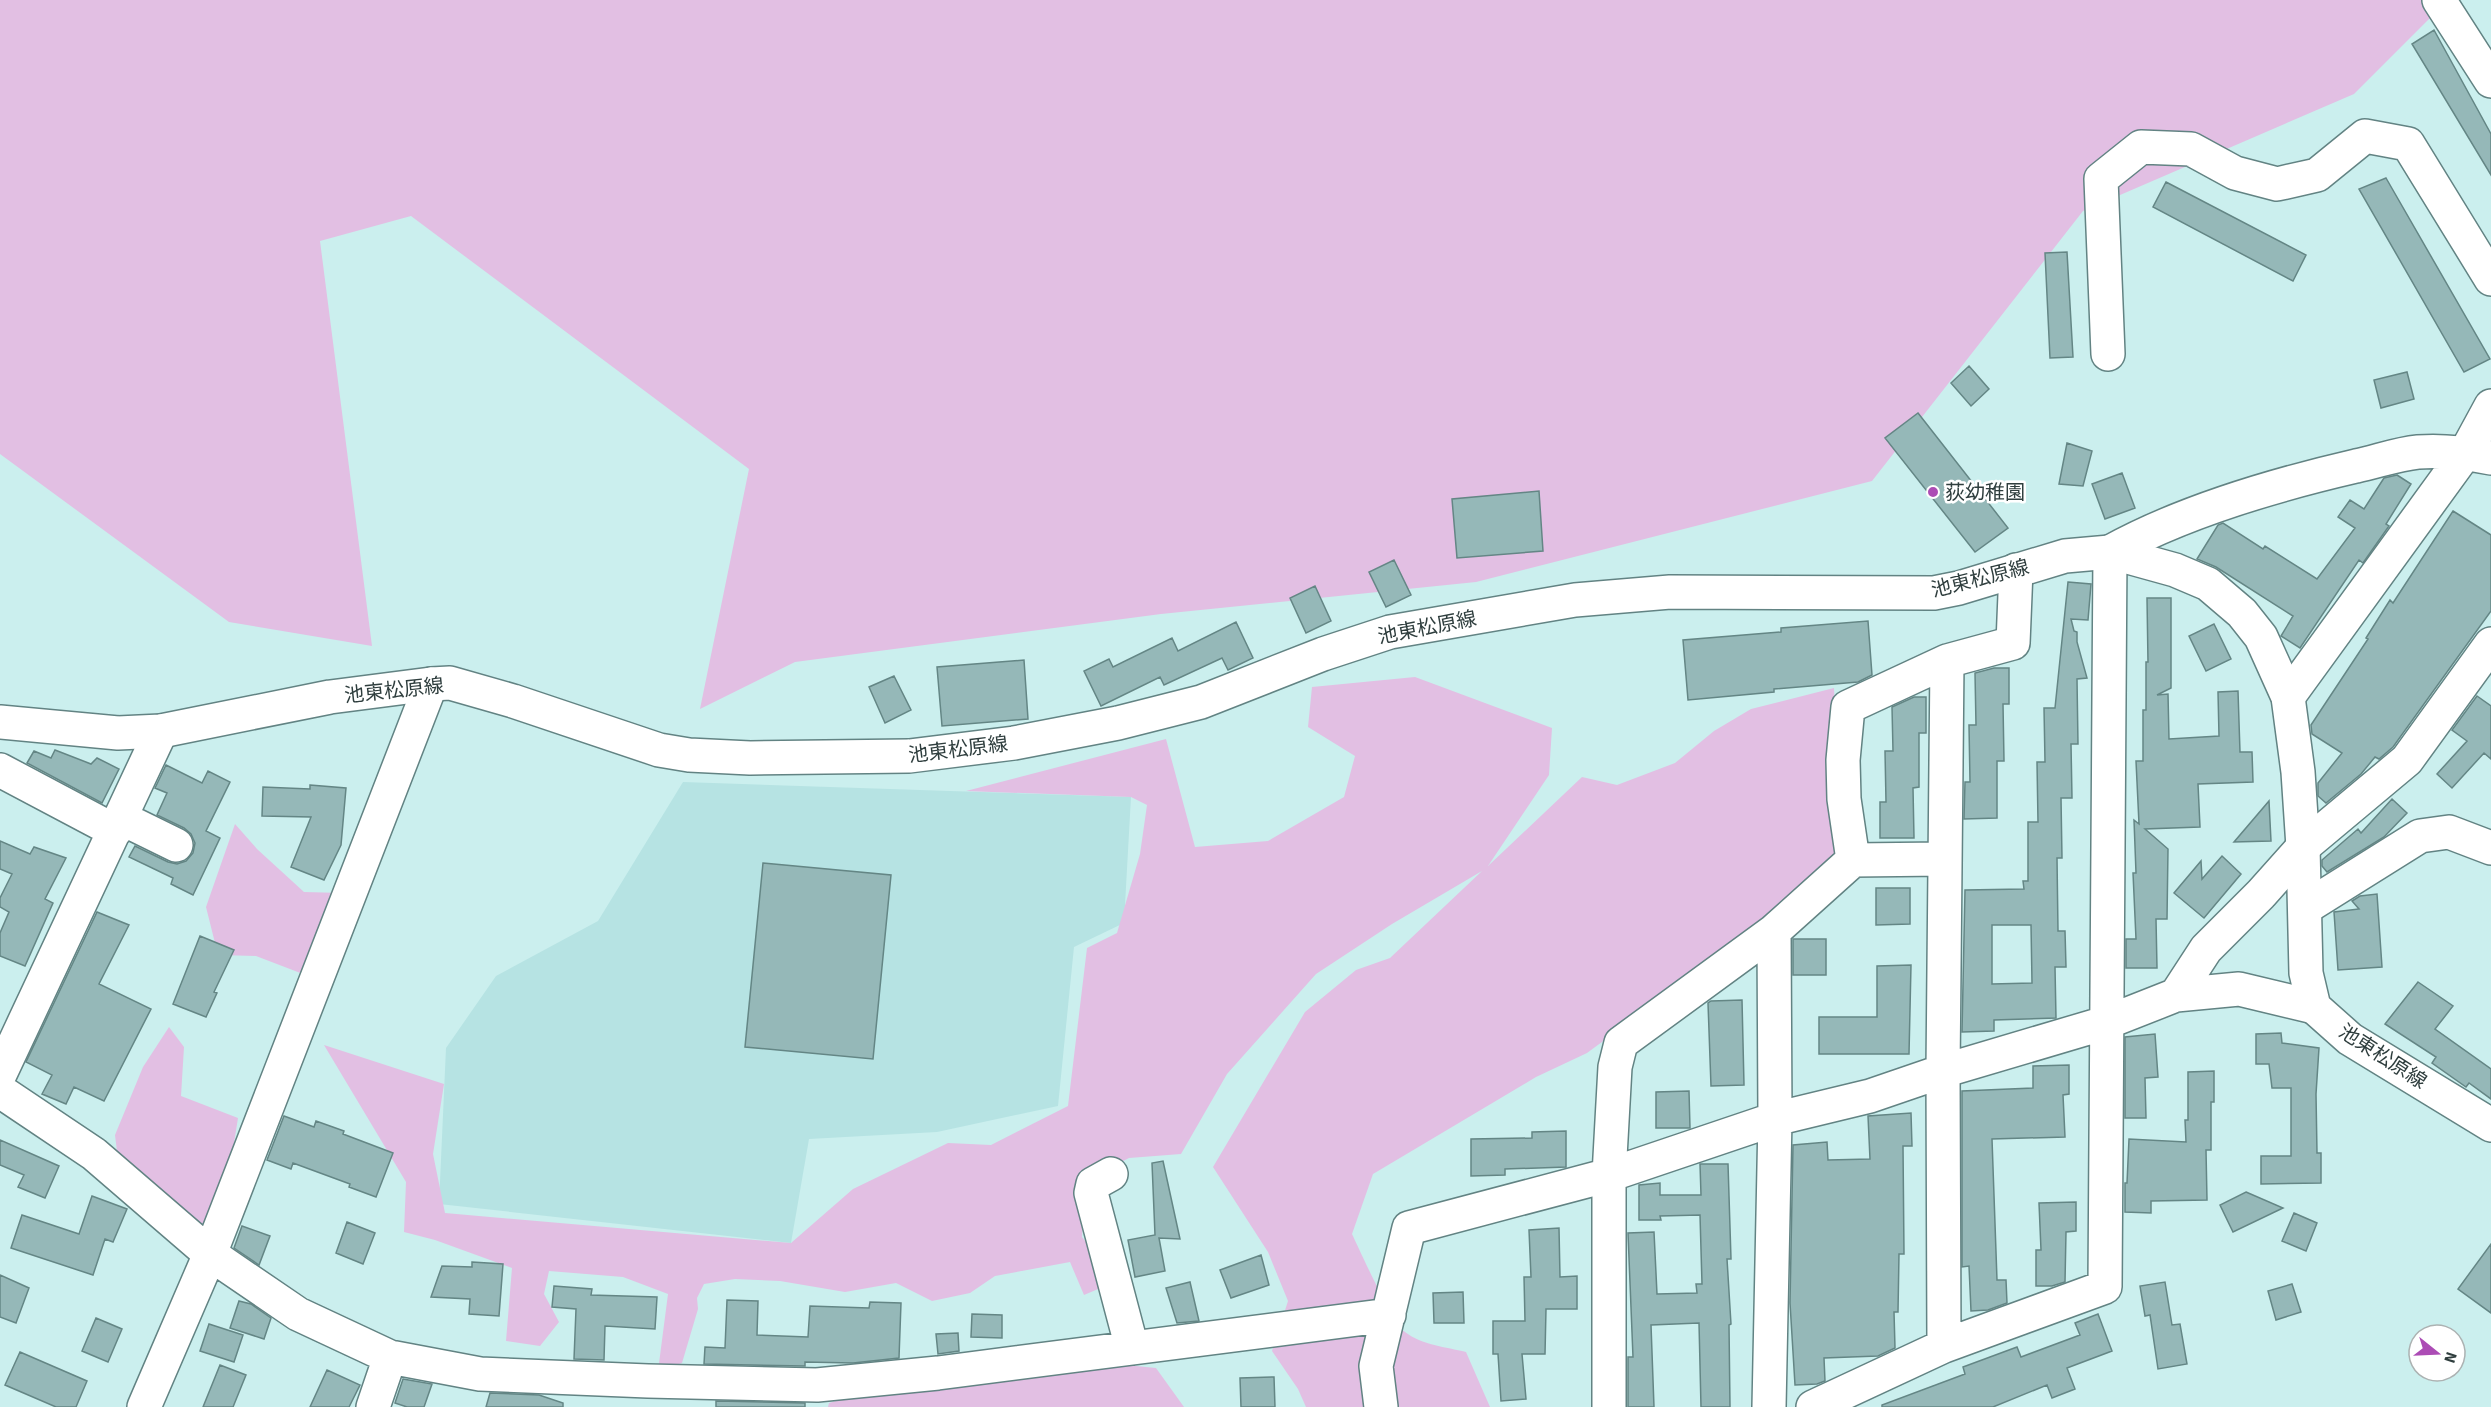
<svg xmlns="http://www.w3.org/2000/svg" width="2491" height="1407" viewBox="0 0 2491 1407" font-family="'Source Sans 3','Noto Sans JP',sans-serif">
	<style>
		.built { fill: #b6e3e3 }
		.green { fill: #e2bfe3 }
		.building { fill: #95b8b8; stroke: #648685; stroke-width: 1.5; fill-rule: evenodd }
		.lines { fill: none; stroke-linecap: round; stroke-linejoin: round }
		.minor-casing { stroke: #628383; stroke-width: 36 }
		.major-casing { stroke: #628383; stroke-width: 36 }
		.minor { stroke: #fff; stroke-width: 33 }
		.major { stroke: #fff; stroke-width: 33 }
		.poi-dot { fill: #ac4cb5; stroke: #fff; stroke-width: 2 }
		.labels { text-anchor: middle; stroke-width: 5; stroke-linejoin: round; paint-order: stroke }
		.poi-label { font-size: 20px; fill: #2f3e3e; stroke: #fff; text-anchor: start }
		.street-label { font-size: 20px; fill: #2f3e3e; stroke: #fff }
	</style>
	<rect width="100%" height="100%" fill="#cbefee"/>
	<path class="built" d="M683 782 1131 797 1124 923 1074 947 1058 1106 937 1132 809 1139 791 1243 439 1204 446 1048 496 976 598 921Z"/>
	<path class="green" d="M0 0H2448L2354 94 2083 211 1872 481 1476 582 1161 614 795 662 700 709 749 469 411 216 320 241 372 646 229 622 0 454Z
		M1415 677 1552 728 1549 775 1488 866 1582 777 1617 785 1675 763 1714 731 1751 709 1834 688 1842 842 1828 862 1712 961 1587 1053 1536 1077 1373 1174 1352 1234C1360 1251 1393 1324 1405 1332 1422 1345 1446 1347 1466 1352L1490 1407H1306L1298 1389 1272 1351 1288 1301 1268 1252 1213 1167 1305 1012 1356 970 1390 958 1482 871 1392 924 1316 974 1227 1074 1181 1154 1129 1158 1086 1180 1082 1237 1117 1281 1084 1295 1070 1262 995 1276 970 1293 932 1301 896 1283 845 1292 780 1281 735 1279 704 1284 697 1298 698 1309 682 1363 658 1371 668 1294 623 1277 549 1271 544 1294 559 1322 540 1346 506 1341 512 1268 435 1240 404 1232 406 1182 324 1045 444 1084 433 1154 445 1213 791 1243 853 1189 948 1143 991 1145 1068 1106 1087 948 1117 933 1140 854 1147 805 1131 797 966 791 1166 739 1195 847 1268 841 1344 797 1355 756 1308 727 1312 687Z
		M235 824 257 849 304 892 343 893 303 974 256 956 218 955 206 907Z
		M169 1027 184 1047 181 1096 238 1118 226 1193 213 1219 184 1231 120 1176 115 1135 143 1067Z
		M1126 1365 1156 1368 1184 1407H828L829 1403 859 1394Z"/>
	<path class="building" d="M2434 30 2491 134V175L2412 44Z
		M2386 178 2490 359 2464 372 2359 189Z
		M2166 182 2306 255 2293 281 2153 207Z
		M2067 252 2073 357 2050 358 2045 253Z
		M1969 366 1989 389 1971 406 1951 383Z
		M2407 372 2414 399 2381 408 2374 380Z
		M1918 413 2008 528 1975 552 1885 438Z
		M2067 443 2092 451 2083 486 2059 484Z
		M2122 473 2135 508 2105 519 2092 484Z
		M2397 475 2411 484 2386 524 2389 526 2363 563 2359 560 2300 648 2281 636 2293 616 2216 567 2197 559 2218 525 2223 523 2263 549 2265 546 2317 579 2355 528 2338 517 2350 500 2364 509 2384 478Z
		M1539 491 1543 551 1457 558 1452 499Z
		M2453 511 2491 535V611L2393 747 2379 759 2375 757 2361 774 2326 803 2318 796V783L2342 753 2312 734 2311 725 2368 639 2366 638 2390 600 2393 603Z
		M1394 560 1411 595 1386 607 1369 572Z
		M2068 582 2091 584 2088 620 2071 619 2074 631 2077 632V642L2087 678 2077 679 2078 744H2071L2072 798H2061L2062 858H2057L2058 931H2065L2066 967H2055L2056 1018 1994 1020V1031L1962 1032 1965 890 2024 889 2023 881H2028V822H2038L2037 762H2045L2044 708H2055ZM1992 925H2031L2032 983 1992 984Z
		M1315 586 1331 621 1306 633 1290 598Z
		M2147 598H2171V688L2157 695 2168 694 2169 739 2219 736 2218 692 2238 691 2240 752H2252L2253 782 2198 784 2200 827 2145 829 2168 849 2167 919H2156L2157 968H2126V939H2136L2133 873H2136L2134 820 2139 824 2136 761H2143V710H2146V662H2148Z
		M1868 621 1872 675 1858 682 1774 689V692L1688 700 1683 640 1781 632V628Z
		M1236 622 1253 658 1228 670 1222 658 1164 685 1160 677 1101 706 1084 671 1109 659 1113 667 1172 638 1178 651Z
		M2214 624 2231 659 2206 671 2189 636Z
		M1024 660 1028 719 942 726 937 667Z
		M1994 668H2009V704H2003L2004 761H1997V818L1964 819 1965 782H1970L1969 725H1976L1975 673Z
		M894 676 911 710 885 723 869 687Z
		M2477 696 2491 706V759L2484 753 2452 788 2437 774 2467 741 2452 730Z
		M1914 697H1926V733H1919V787L1913 788 1914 838H1880V802H1886L1885 751H1893L1892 707Z
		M55 750 91 764 97 758 119 769 102 803 27 763 34 751 51 758Z
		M166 765 202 783 208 771 230 782 206 831 220 838 193 895 171 884 173 878 129 857 135 846 168 862 177 864 186 861 193 853 195 843 191 834 184 828 157 815 167 793 155 788Z
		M310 785 346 788 341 845 324 880 291 867 311 817 262 816 263 787 310 789Z
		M2392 799 2407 813 2384 837 2327 872 2322 866V860L2358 829 2361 833Z
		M2269 801 2271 841 2234 842Z
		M0 841 30 854 34 847 66 858 45 899 53 903 25 966 0 956V933L9 912 0 907V898L12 874 0 869Z
		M2222 856 2241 874 2204 918 2174 893 2201 861 2202 879Z
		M763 863 891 875 873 1059 745 1047Z
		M1876 888H1910V924L1876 925Z
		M2377 894 2382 967 2338 970 2334 912 2359 909 2352 901 2360 896Z
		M97 912 129 925 99 984 151 1009 104 1101 74 1087 66 1104 42 1094 52 1075 26 1062Z
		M200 936 234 950 214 992 217 993 206 1017 173 1004Z
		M1793 939H1826V975H1793Z
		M1911 965 1909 1054H1819V1017H1877V966Z
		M2418 982 2453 1006 2435 1029 2491 1069V1099L2469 1083 2466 1087 2432 1063 2436 1057 2385 1024Z
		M1742 1000 1744 1085 1711 1086 1708 1003 1711 1001Z
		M2281 1033 2282 1043 2319 1048 2316 1094 2317 1153H2321V1183L2261 1184V1156H2291V1088H2272L2269 1064H2256V1034Z
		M2155 1034 2158 1077 2145 1078 2146 1118H2125V1037Z
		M2069 1065V1094L2063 1095 2065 1137 1992 1139 1997 1280H2006L2007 1303 1988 1310 1971 1311 1969 1266 1962 1267V1091L2033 1088V1066Z
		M2214 1071V1102H2211V1150H2206L2207 1200 2151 1201V1213L2125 1212V1183H2127L2129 1139 2186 1142 2185 1120H2188V1072Z
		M1689 1091 1690 1128H1656V1092Z
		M1911 1113 1912 1146H1903L1904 1254H1899L1898 1312H1894L1895 1348 1878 1356 1824 1358 1825 1381 1817 1384 1795 1385 1790 1303 1793 1145 1827 1142 1828 1160 1870 1159 1868 1116Z
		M284 1116 314 1127 316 1121 344 1131 343 1134 393 1153 376 1197 349 1187 350 1184 293 1163 291 1169 267 1160Z
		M1566 1131V1167L1505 1169V1175L1471 1176V1139L1532 1138V1132Z
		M0 1140 59 1166 45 1198 18 1187 24 1175 0 1165Z
		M1163 1161 1180 1239 1159 1238 1165 1271 1135 1277 1128 1240 1155 1235 1152 1163Z
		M1700 1164H1728L1731 1259H1727L1731 1324 1729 1325 1730 1407H1701L1699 1323 1651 1325 1654 1407H1628V1357H1633L1628 1233 1654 1232 1657 1294 1697 1293 1696 1284H1702L1700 1215 1660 1216 1661 1220H1639V1185L1660 1183V1195H1701Z
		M2246 1192 2283 1208 2233 1232 2220 1205Z
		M92 1196 127 1209 113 1242 105 1239 93 1275 11 1248 22 1215 79 1234Z
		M2076 1202V1231L2066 1232 2065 1282 2052 1286H2036V1250H2041L2039 1203Z
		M2294 1213 2317 1223 2306 1251 2282 1241Z
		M347 1222 375 1233 363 1264 336 1253Z
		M242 1226 270 1236 259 1265 234 1248Z
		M1559 1228 1560 1277 1577 1276V1309H1546L1545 1354H1522L1526 1399 1501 1401 1498 1354H1493V1321H1525L1524 1277H1531L1529 1230Z
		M2491 1244V1313L2458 1289Z
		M1261 1255 1269 1285 1231 1298 1220 1270Z
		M472 1262 503 1264 499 1316 469 1314 470 1299 431 1297 442 1266 472 1267Z
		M0 1275 29 1288 16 1323 0 1317Z
		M1190 1282 1199 1321 1177 1323 1166 1288Z
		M2165 1282 2172 1325 2180 1324 2187 1364 2158 1369 2150 1315 2145 1316 2140 1286Z
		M2292 1284 2301 1312 2276 1320 2268 1291Z
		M554 1286 592 1289 591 1295 657 1297 655 1329 605 1326 604 1360 574 1359 576 1309 552 1307Z
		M1463 1292 1464 1323H1434L1433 1293Z
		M727 1300 758 1301 757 1335 808 1337 810 1306 869 1308 870 1302 901 1303 899 1358 853 1363 805 1362V1366L704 1364 705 1347 725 1348Z
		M239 1301 251 1304 271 1318 264 1339 230 1328Z
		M972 1314 1002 1315V1338L971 1337Z
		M2098 1314 2112 1351 2067 1368 2075 1389 2052 1398 2047 1385 1993 1407H1882V1405L1965 1374 1963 1367 2017 1347 2021 1357 2080 1335 2075 1323Z
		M96 1318 122 1329 108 1362 82 1351Z
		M209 1324 243 1335 234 1362 200 1351Z
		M958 1333 959 1351 938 1354 936 1334Z
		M20 1352 87 1381 76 1407H56L5 1385Z
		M220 1365 246 1375 233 1407H203Z
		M327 1370 360 1385 349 1407H310Z
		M1274 1377 1275 1407H1241L1240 1378Z
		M403 1379 432 1384 424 1407H407L395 1403Z
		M490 1393 539 1395 563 1403V1407H486Z
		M716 1401 805 1403V1407H716Z"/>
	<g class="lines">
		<g class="minor-casing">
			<path id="minor" d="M2439 0 2491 81
				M2108 354 2101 179 2141 147 2191 149 2235 173 2277 184 2317 175 2365 136 2408 144 2491 279
				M2016 570 2013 643 1947 661 1943 1071 1944 1346 2105 1287 2110 552C2182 512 2274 485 2356 466 2376 462 2397 454 2418 452 2443 450 2467 453 2491 458
				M2288 697 2466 452 2491 406
				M0 770 115 831
				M121 818 176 845
				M1853 860 1844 799 1843 760 1848 707 1947 661
				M2305 908 2420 836 2449 832 2491 848
				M2176 995 2206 949 2261 894 2303 847 2407 760 2491 644
				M0 1074 161 731
				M0 1091 94 1154 210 1254 298 1314 390 1357 480 1374 648 1381 817 1385 938 1373 1389 1315
				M1111 1174 1093 1184 1091 1193 1132 1348
				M144 1407 210 1254 431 684
				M373 1407 390 1357
				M1381 1407 1376 1366 1409 1228 1609 1175 1775 1119 1870 1096 1943 1071 2105 1023 2176 995 2239 989 2314 1007
				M1609 1407V1175L1615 1067 1621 1043 1774 931
				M1769 1407 1775 1119 1774 931 1853 860 1944 859
				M1813 1407 1944 1346"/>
		</g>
		<g class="major-casing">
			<path id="major" d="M0 722 118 733 161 731 330 697 431 684 450 683 513 701 659 750 689 755 750 758 909 756 1014 743 1118 723 1201 702 1323 654 1390 632 1575 600 1670 592 1934 593 1959 588 2065 556 2110 552 2175 570 2208 584 2242 613 2261 637 2288 697 2298 772 2303 847 2306 973 2314 1007 2350 1039 2491 1125"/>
		</g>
		<use href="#minor" class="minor"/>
		<use href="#major" class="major"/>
	</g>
	<circle class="poi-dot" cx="1933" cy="492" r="6"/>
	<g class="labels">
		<g class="poi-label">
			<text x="1945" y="499">荻幼稚園</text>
		</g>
		<g class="street-label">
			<text transform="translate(1980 578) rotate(-14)" y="7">池東松原線</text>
			<text transform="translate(1427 627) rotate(-11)" y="7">池東松原線</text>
			<text transform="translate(394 690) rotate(-6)" y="7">池東松原線</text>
			<text transform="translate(958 749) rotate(-7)" y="7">池東松原線</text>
			<text transform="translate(2383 1056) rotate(33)" y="7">池東松原線</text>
		</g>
	</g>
	<g transform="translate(2437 1353) rotate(108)"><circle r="28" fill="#ffffff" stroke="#acb2b2" stroke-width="1.5"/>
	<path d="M0-4.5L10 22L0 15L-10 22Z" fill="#ac4cb5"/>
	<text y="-9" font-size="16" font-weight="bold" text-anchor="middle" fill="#2f3e3e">N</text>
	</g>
</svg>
